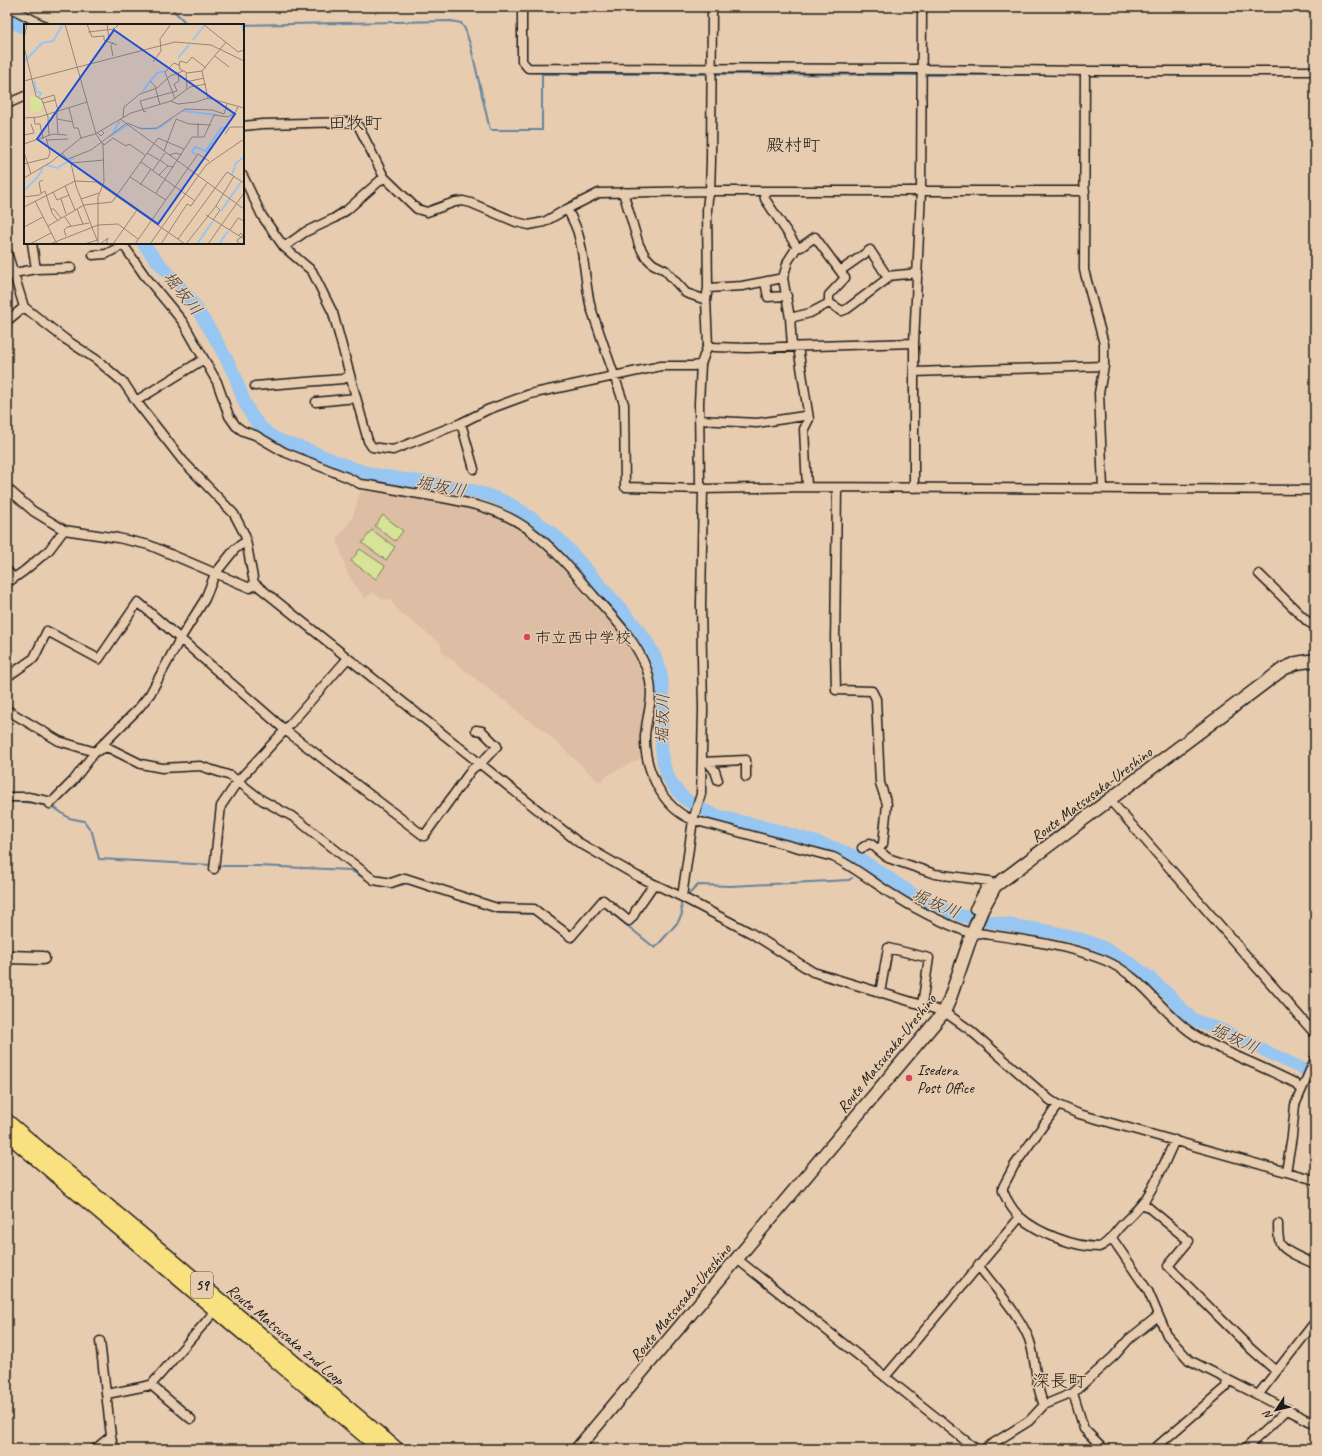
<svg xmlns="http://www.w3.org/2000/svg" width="1322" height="1456" viewBox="0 0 1322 1456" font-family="Caveat,'Klee One',sans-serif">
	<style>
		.built { fill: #ddbda3 }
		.green { fill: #d6e497; stroke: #79805a }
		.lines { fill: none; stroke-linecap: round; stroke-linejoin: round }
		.stream { stroke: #65829c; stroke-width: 2 }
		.river { stroke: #96c6f1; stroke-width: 13 }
		.street-casing { stroke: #1c1c1c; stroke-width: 11 }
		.secondary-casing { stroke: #1c1c1c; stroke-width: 15 }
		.primary-casing { stroke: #1c1c1c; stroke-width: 16 }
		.street { stroke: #e8ccaf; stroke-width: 8 }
		.secondary { stroke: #e8ccaf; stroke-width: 12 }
		.primary { stroke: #fae180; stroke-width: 13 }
		.poi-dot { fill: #d1495b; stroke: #e8ccaf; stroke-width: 1.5 }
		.labels { text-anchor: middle; stroke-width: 3; stroke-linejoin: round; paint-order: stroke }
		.shield { fill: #e8ccaf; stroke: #595148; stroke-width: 1 }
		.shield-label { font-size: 15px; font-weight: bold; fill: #1c1c1c }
		.poi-label { font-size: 16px; fill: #1c1c1c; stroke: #e8ccaf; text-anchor: start }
		.street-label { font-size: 16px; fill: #1c1c1c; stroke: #e8ccaf }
		.water-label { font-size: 17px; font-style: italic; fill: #343e47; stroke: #e8ccaf }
		.quarter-label { font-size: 18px; fill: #1c1c1c; stroke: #e8ccaf }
		.inset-river { fill: none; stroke: #96c6f1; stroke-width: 2 }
		.inset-road { fill: none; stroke: #968674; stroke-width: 1 }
		.view { fill: #1d4ed8; fill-opacity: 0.15; stroke: #1d4ed8; stroke-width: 2 }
		.inset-edge { fill: none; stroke: #1c1c1c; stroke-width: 2 }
	</style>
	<rect width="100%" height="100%" fill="#e8ccaf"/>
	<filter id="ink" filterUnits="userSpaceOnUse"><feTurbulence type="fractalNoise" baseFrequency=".025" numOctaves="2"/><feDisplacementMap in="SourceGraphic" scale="8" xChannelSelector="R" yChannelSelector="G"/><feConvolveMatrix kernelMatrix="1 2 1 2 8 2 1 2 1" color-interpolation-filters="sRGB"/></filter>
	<g filter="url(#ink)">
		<path class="built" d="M364 490 422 498 472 509 501 518 527 533 546 551 595 604 627 643 637 662 643 676 646 689 643 720 640 733 641 758 608 775 599 782 539 726 526 719 506 700 504 701 442 652 441 644 403 615 389 599H382L373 592 365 598 348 575 338 542V536L342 533 353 516 360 492Z"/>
		<path class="green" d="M383 515 403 531 395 541 375 526Z
			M372 530 395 547 386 560 362 543Z
			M360 549 385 566 376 579 351 561Z"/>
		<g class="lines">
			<path class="stream" d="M170 7 188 25
				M229 25 451 21 461 23 465 29 471 47 490 130H542V74H710
				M715 74 920 75
				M925 75H1082
				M1087 75H1138
				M11 801 33 803 55 808 69 818 84 821 92 832 99 859 212 865
				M216 866H258L350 870 372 883
				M376 884C392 889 395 886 409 883
				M686 897 698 885 731 886 849 880 852 878
				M479 906 500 913 536 914
				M569 940 572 942 603 906 655 948 678 922 682 914 681 904 683 901"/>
			<path class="river" d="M7 19 25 28
				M143 243C153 258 166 270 178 284 201 312 219 343 235 376 239 386 241 396 246 405 251 417 261 428 270 435 281 443 301 447 313 452 332 460 352 469 372 474 417 483 465 483 508 503 519 509 530 517 540 524 546 529 553 533 559 539 573 553 586 570 600 585 621 610 654 641 661 674 669 713 648 760 679 793 700 816 736 820 764 827 787 833 809 840 831 847 869 858 897 888 932 905 984 929 1044 923 1097 945 1124 956 1146 974 1167 993 1176 1002 1185 1014 1195 1020 1204 1025 1215 1027 1224 1031 1254 1046 1285 1060 1315 1075"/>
			<g class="street-casing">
				<path id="street" d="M9 7 43 25
					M522 7V61L528 68 922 69 1085 71H1315
					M1085 71 1084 270 1104 344V366L1099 393 1103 489
					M7 104 25 96
					M243 126 262 124 354 122 359 127 384 177 417 209 427 212 455 202 463 201 471 203 516 222 529 225 544 222 567 209 599 193 710 191H1085
					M243 176 262 216 284 247 312 271 333 313 368 441 372 447 393 450 461 423 487 410 530 394 661 366H694L701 364
					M623 192 639 245 645 256 653 264 665 270 686 293 706 300
					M764 192 765 199 797 247 788 261 783 278 790 318 792 346
					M567 209C572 218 577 227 579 237 585 260 585 285 591 308L624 404 625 487 703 489 807 487 1315 490
					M122 243 145 276 183 322 217 382 229 416 236 426 243 431 255 435 284 452 349 478 360 484C378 486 395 490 413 493 455 500 498 505 532 532 556 550 575 574 595 597 615 619 637 642 647 670 656 697 647 711 645 736 644 768 662 808 693 820L833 857C853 866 871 881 890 893 916 910 943 923 972 934L977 933C1019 939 1064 944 1104 960 1142 976 1158 1008 1189 1031 1202 1041 1217 1047 1232 1054 1252 1063 1273 1072 1293 1082L1301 1090
					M284 247 305 232 333 219 347 210 384 177
					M797 247H801L815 237 840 271 870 250 887 276 918 273
					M7 252 24 307 65 339 97 360 124 383 136 401 183 461 234 514 245 535 254 583 578 842 637 876 682 897 751 933 813 972 922 1005 944 1012 953 1018 970 1030 1050 1100 1058 1105 1079 1114 1315 1180
					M93 255 106 254 123 245
					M36 269 71 268
					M14 273 36 269 32 243
					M765 282 768 297 787 296
					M708 288 742 286 783 278
					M829 303V295L845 278 840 271
					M790 318 810 313 829 303 842 311 847 309 887 279V276
					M7 321 24 307
					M708 345 714 347 747 348 914 343
					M798 347 809 419 804 429 807 487
					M914 372 1104 366
					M255 386 343 379 350 375
					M136 401 204 359
					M316 402 356 398
					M699 420 757 423 804 416 809 419
					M461 423 474 469
					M7 488 33 511 64 530 118 538 149 545 250 588 254 583
					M837 488 835 645 836 690 872 691 876 699 880 783 887 804 883 844 878 850
					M914 488V343L921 191 922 7
					M7 571 14 578
					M1259 574 1308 622 1315 626
					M7 583 24 571 49 550 64 530
					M7 677 34 658 47 631 99 659 138 602 285 730 424 836 472 769 483 761 497 746 482 731 476 730
					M7 710 59 741 95 752 107 747 141 764 162 768 200 766 231 776 262 800 295 818 374 880 391 883 405 878 497 908 534 909 571 937 603 900 629 921 634 915 636 910 654 884
					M702 762 746 760V777
					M708 762 715 771 718 780
					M7 797H28L48 801 50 804 73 781 95 752 138 709 150 694 180 639 205 599 215 574 235 549 246 541
					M1110 800 1315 1034
					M862 848 870 843 888 858 935 874 989 881 974 909 982 910
					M214 869 221 806 238 781 285 730 348 658
					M682 897 693 820 701 794 703 710 701 605 703 489 700 483 699 403 701 364 708 345 706 300 708 288 707 210 708 199 710 191 711 160 712 7
					M880 993 888 948 929 958 922 1005
					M1058 1105 1014 1166 1003 1187V1191C1006 1199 1013 1211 1020 1217 1038 1233 1074 1247 1099 1247 1108 1244 1113 1235 1119 1228 1127 1219 1137 1211 1144 1201 1157 1183 1165 1161 1175 1140
					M1286 1172 1292 1136 1295 1105 1315 1059
					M1143 1203 1189 1241 1168 1266 1251 1349 1276 1371
					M1278 1224C1278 1230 1278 1238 1280 1243 1284 1252 1306 1260 1315 1264
					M1112 1238 1148 1291 1167 1335 1189 1360 1315 1424
					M737 1259 976 1449
					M978 1265C994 1287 1019 1314 1029 1339 1037 1361 1034 1384 1044 1405L1029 1421 984 1449
					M100 1341 111 1436 113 1446 117 1449
					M885 1377 1020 1217
					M151 1385 216 1310
					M1073 1393 1084 1429 1104 1449
					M107 1394 151 1385 191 1419
					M1258 1395 1315 1322
					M1044 1405 1073 1393 1114 1356 1129 1339 1158 1316
					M95 1449 111 1436
					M1154 1449 1226 1387 1227 1379
					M1245 1449 1288 1409"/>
			</g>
			<g class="secondary-casing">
				<path id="secondary" d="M7 957 43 958
					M577 1449 944 1012 949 1001 972 934 982 910 995 886 1283 669 1297 663 1315 660"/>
			</g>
			<g class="primary-casing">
				<path id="primary" d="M7 1121 397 1449
					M7 1134 380 1449"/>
			</g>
			<use href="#street" class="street"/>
			<use href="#secondary" class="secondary"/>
			<use href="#primary" class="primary"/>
		</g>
	</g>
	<g class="poi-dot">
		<circle cx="527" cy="637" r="4"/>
		<circle cx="909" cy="1078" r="4"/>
	</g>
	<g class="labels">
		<rect class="shield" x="191" y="1272" width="22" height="26" rx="3"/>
		<g class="shield-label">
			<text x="202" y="1290">59</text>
		</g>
		<g class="poi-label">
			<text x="535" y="643">市立西中学校</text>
			<text x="917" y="1075">Isedera<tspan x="917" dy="18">Post Office</tspan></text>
		</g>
		<g class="street-label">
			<text transform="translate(1091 794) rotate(-37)" y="6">Route Matsusaka-Ureshino</text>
			<text transform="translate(886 1053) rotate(-51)" y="6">Route Matsusaka-Ureshino</text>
			<text transform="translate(680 1302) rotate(-50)" y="6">Route Matsusaka-Ureshino</text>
			<text transform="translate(286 1334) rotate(40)" y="6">Route Matsusaka 2nd Loop</text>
		</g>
		<g class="water-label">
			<text transform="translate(183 293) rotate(51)" y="6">堀坂川</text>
			<text transform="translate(441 486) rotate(11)" y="6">堀坂川</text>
			<text transform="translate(662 719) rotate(-89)" y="6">堀坂川</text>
			<text transform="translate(936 903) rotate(23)" y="6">堀坂川</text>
			<text transform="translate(1235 1038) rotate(25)" y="6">堀坂川</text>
		</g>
		<g class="quarter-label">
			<text x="355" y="129">田牧町</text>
			<text x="793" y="151">殿村町</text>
			<text x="1059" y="1387">深長町</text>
		</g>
	</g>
	<g transform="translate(24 24)">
		<rect width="220" height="220" fill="#e8ccaf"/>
		<path d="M6 72 16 74 20 82 16 83 17 87 7 88Z" fill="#d6e497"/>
		<path class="inset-river" d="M218 0 220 12M169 16 180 2M154 34 165 21M0 38 18 19 29 17 39 0M10 57 13 68 17 69 15 73M118 68 133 49 141 47M159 87 193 91M114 104 133 105 148 95M89 108 96 97M85 113 104 101M173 131 168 128 171 123 182 127 197 104 204 103M22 141 33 144 50 134M208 151 212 139 220 133M0 166 13 154 19 144M197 187 217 158M173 220 189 197M195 220 204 207"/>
		<path class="inset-road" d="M41 0 72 110 79 121 80 158 74 173V220M63 0 68 13 80 12V16L93 21M83 0 85 16M179 0 214 28 220 26M64 8 90 5 95 0M0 14 3 0M89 18 87 22 89 32M0 23 12 72 18 76 24 93 25 112M191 32 205 43M129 38 137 27 136 15 147 0M155 41 156 45 163 49 178 47 202 18M155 41 156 37 163 39 168 33 182 44M178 47 184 74M162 49 163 65M0 57 151 18 187 21 220 37M126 57 131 62 136 81M162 58 180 54M17 75 30 71 34 87M151 75 141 48 150 39 155 41M147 77 154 80 172 78 184 74 220 84M19 79 31 76M45 84 50 104H54L57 114M33 87V95L49 98M122 87 120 88 116 77 153 67 150 60 155 57 154 49M10 93 11 100H16L19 115M99 93 100 83 116 70 133 64 146 52 159 47M0 94 15 93 63 78M33 95 34 110M96 95 220 185M73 108 77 112 80 109 77 106M201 110 206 103H220M0 111 10 109 7 100M174 112V99M89 114 102 122 105 120 121 131M22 116 44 115M79 119 80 121 89 114M0 120 29 110 43 111M140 127 152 95 165 100 187 101M0 128 7 150M38 129 47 139 52 162 73 216M123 129 135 136M145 131 152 129 158 131M44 135 67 126 103 99 118 105 133 104 161 85 188 86 200 90 203 80M136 136 144 142 150 143M117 138 171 177M47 139 80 136M0 140 24 134 26 129 22 114M129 146 141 129M135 151 144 142M106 153 142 176M0 154 27 138 57 114 71 110 107 89 147 77 166 63 182 60M116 161 127 145M41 162 51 186M29 168 33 176 45 171M17 169 15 158 19 156M132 169 168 113H180L190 91 204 93 211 89 214 83M0 173 15 171 21 167 28 189 34 197M37 175 42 190M57 175 75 169M11 177 33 220M0 183 51 157 72 158 161 220M27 185H30L37 194M53 185 59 200M182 191 220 215M40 192 47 202M189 196 196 186 192 182M74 201 94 200 114 215M24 202 60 181 88 178 134 114 160 125M0 203 19 193M138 203 182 141 220 115M206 206 214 194 220 197M42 212 40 206 43 203 65 199M214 212 217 209 219 212 213 216 215 220M154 215 203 148 220 159M6 220 27 209M26 220 74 201M60 220 74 216M76 220 84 214 82 220M89 220 113 186M111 220 174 130 185 137M126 220 138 203M137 220 163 180 167 182 183 159M162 220 192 182 210 152M184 220 220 169"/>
		<path class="view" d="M90 6 211 90 134 200 13 115Z"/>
		<rect width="220" height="220" class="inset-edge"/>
	</g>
	<rect width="1322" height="1456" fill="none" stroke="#e8ccaf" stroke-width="24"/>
	<rect x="12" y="12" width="1298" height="1432" fill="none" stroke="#1c1c1c" stroke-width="1.5" filter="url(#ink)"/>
	<g transform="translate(1276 1410) rotate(235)" stroke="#e8ccaf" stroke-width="3" paint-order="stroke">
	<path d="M0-3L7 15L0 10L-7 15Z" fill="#1c1c1c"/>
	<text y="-6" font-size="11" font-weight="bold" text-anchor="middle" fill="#1c1c1c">N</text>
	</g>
</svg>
